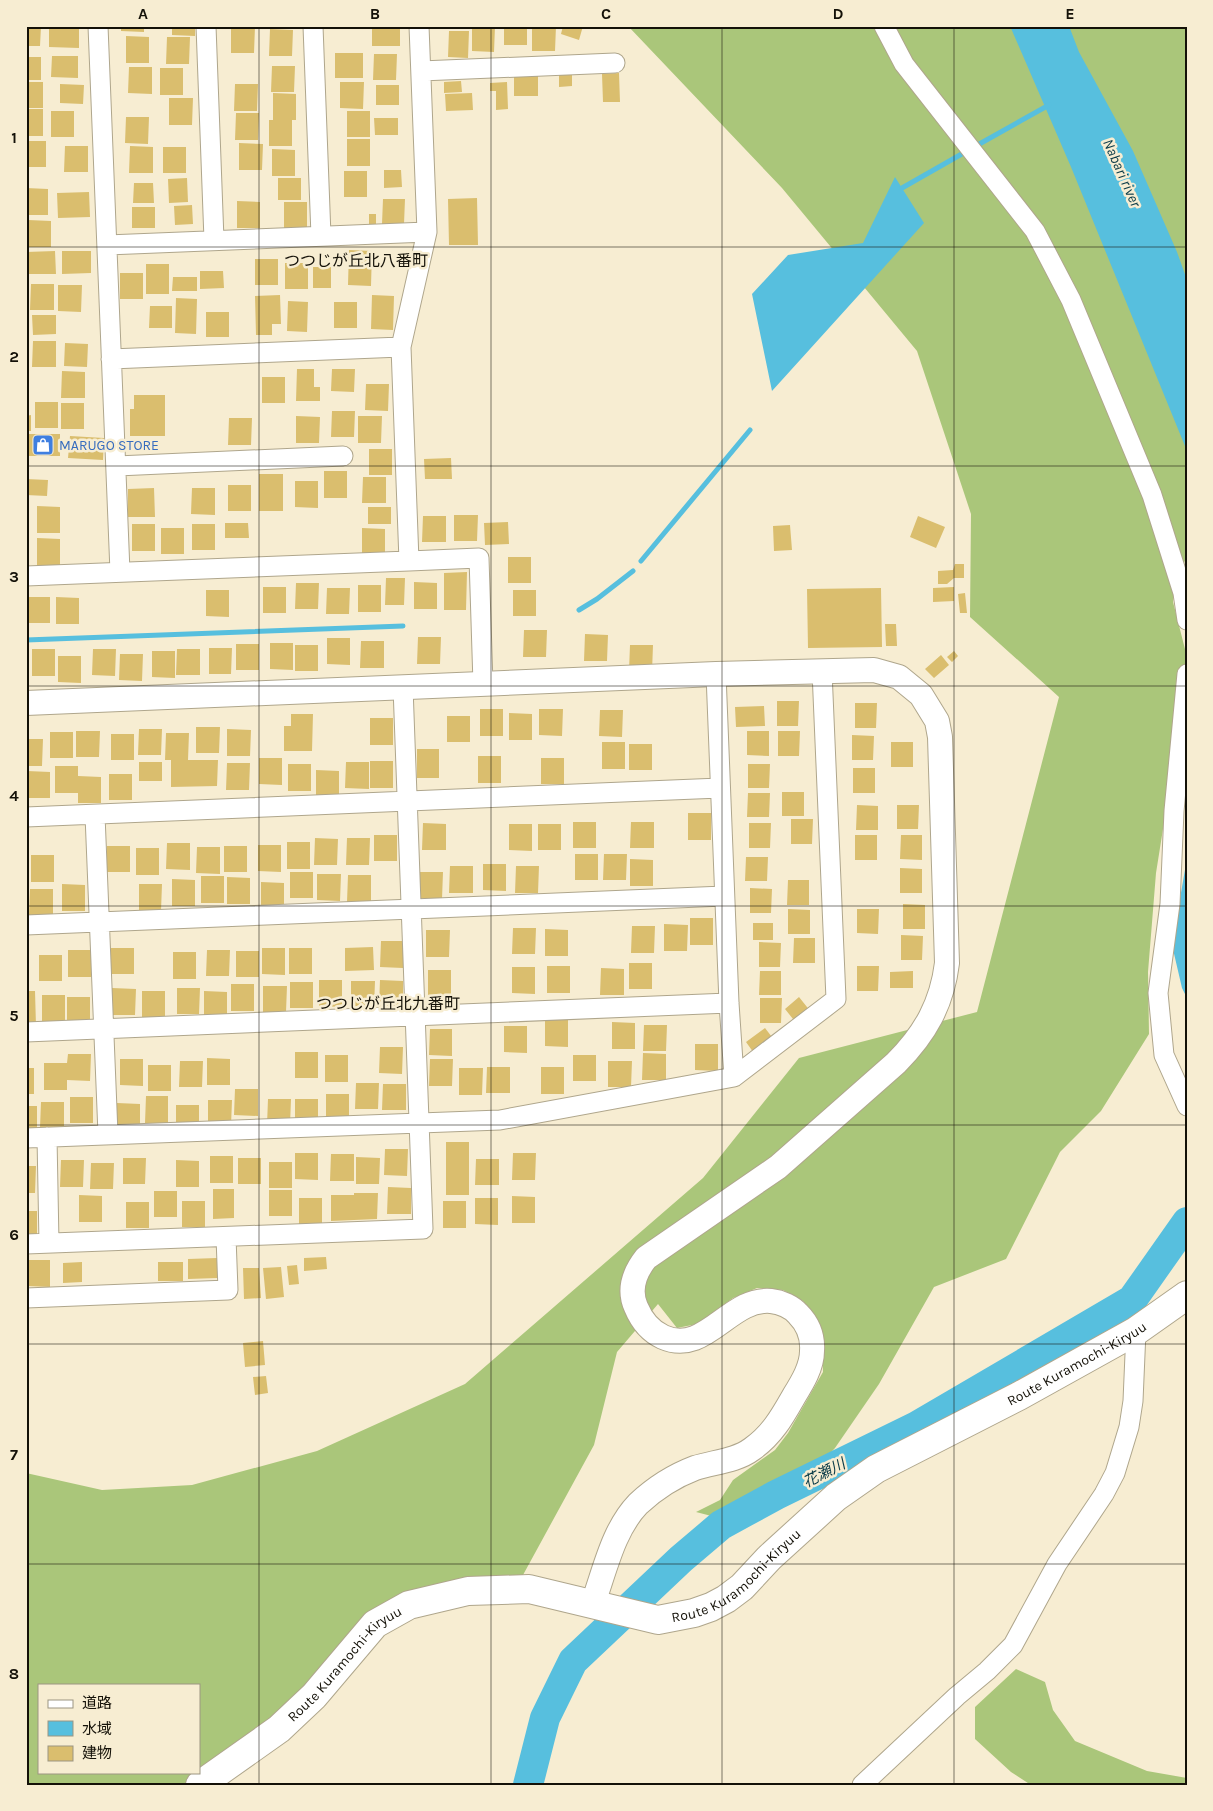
<svg xmlns="http://www.w3.org/2000/svg" width="1213" height="1811" viewBox="0 0 1213 1811" font-family="Karla,'Noto Sans JP',sans-serif">
	<style>
		.forest { fill: #aac67a; fill-rule: evenodd }
		.water { fill: #57bfde }
		.lines { fill: none; stroke-linecap: round; stroke-linejoin: round }
		.stream { stroke: #57bfde; stroke-width: 5 }
		.river { stroke: #57bfde; stroke-width: 30 }
		.building { fill: #dabe6e }
		.minor-casing { stroke: #afa68c; stroke-width: 21 }
		.tertiary-casing { stroke: #afa68c; stroke-width: 26 }
		.secondary-casing { stroke: #afa68c; stroke-width: 30 }
		.minor { stroke: #fff; stroke-width: 19 }
		.tertiary { stroke: #fff; stroke-width: 24 }
		.secondary { stroke: #fff; stroke-width: 28 }
		.grid { fill: none; stroke: #141108; stroke-width: 1; stroke-opacity: 0.55 }
		.labels { text-anchor: middle; stroke-width: 5; stroke-linejoin: round; paint-order: stroke }
		.shop-label { font-size: 14px; fill: #366cbe; stroke: #f7edd2; text-anchor: start }
		.street-label { font-size: 14px; fill: #141108; stroke: #f7edd2 }
		.water-label { font-size: 15px; font-style: italic; fill: #093a47; stroke: #f7edd2 }
		.quarter-label { font-size: 16px; fill: #141108; stroke: #f7edd2 }
		.neatline { fill: none; stroke: #141108; stroke-width: 2 }
		.grid-label { font-size: 16px; text-anchor: middle; font-weight: bold; fill: #141108 }
	</style>
	<rect width="100%" height="100%" fill="#f7edd2"/>
	<path class="forest" d="M628 26H1187V556L1175 584 1173 602 1187 657V710L1173 766 1156 873 1148 972 1149 1034 1101 1111 1060 1152 1006 1259 934 1287 879 1384 835 1448 814 1471 791 1486 723 1519 696 1512 720 1500 733 1480 775 1450 788 1433 823 1372 822 1334 816 1317 803 1301 783 1290 757 1288 733 1298 697 1324 677 1328 658 1304 617 1352 594 1445 523 1575 422 1589 275 1725 186 1785H26V1473L102 1490 192 1485 317 1451 465 1384 703 1178 799 1058 977 1012 1059 697 970 617 971 514 917 351 782 188ZM39 1685H199V1772H39Z
		M1016 1669 1045 1682 1053 1710 1075 1741 1147 1771 1187 1778V1785H1031L1011 1772 975 1739V1707Z"/>
	<path class="water" d="M1010 26H1069L1079 52 1133 151 1177 252 1187 280V451L1071 167Z
		M895 177 924 223 772 391 752 294 788 255 863 243Z
		M1187 858V998L1182 988 1172 945Z"/>
	<g class="lines">
		<path class="stream" d="M974 147 1049 105
			M902 188 967 151
			M641 561 750 430
			M579 610 597 599 633 571
			M26 640 403 626"/>
		<path class="river" d="M528 1785 545 1718 573 1661 681 1559 721 1525 776 1495 917 1426 1132 1300 1187 1222"/>
	</g>
	<path class="building" d="M26 26H41L40 46H26Z
		M49 26H79V48L49 47Z
		M121 26H144V32L121 31Z
		M172 26H195V36L172 35Z
		M231 26H255L254 53H231Z
		M472 26H495L494 52 472 51Z
		M504 26H527V45H504Z
		M532 26H556L555 51H532Z
		M563 26H583L579 40 561 34Z
		M372 27H400V46H372Z
		M270 29 293 30 292 56H269Z
		M449 31H469L468 58 448 57Z
		M126 36 149 37V63H126Z
		M167 37H190L189 64H166Z
		M335 53H363V78H335Z
		M374 54H397L396 80H373Z
		M52 56H78V78L51 77Z
		M26 57H41V80H26Z
		M272 66H295L294 92H271Z
		M129 67H152V94L128 93Z
		M160 68H183V95H160Z
		M619 73 620 102H603L602 74Z
		M559 74H572V86L559 87Z
		M538 76V96H514V77Z
		M461 81 462 92 444 93V82Z
		M26 82H43V108H26Z
		M340 82H364L363 109 340 108Z
		M507 82 508 109 496 110V91H490V83Z
		M60 84 84 85 83 104 60 103Z
		M235 84H258L257 111H234Z
		M376 85H399V105H376Z
		M273 93 296 94V120H292V146H269V120H273Z
		M472 93 473 110 446 111 445 94Z
		M169 98H193L192 125H169Z
		M26 109H43V136H26Z
		M51 111H74V137H51Z
		M347 111H370V137H347Z
		M236 113H259L258 140H235Z
		M126 117H149L148 144 125 143Z
		M374 118H398V135H375Z
		M347 139H370V166H347Z
		M26 141H46V167H26Z
		M239 143 263 144 262 170H239Z
		M65 146H88V172H64Z
		M130 146 153 147V173H129Z
		M163 147H186V173H163Z
		M272 149 295 150V176H272Z
		M384 170H401L402 187 384 188Z
		M344 171H367V197H344Z
		M187 178 188 202 169 203 168 179Z
		M278 178H301V200H278Z
		M134 183H153L154 203H133Z
		M26 188 48 189V215H26Z
		M89 192 90 217 58 218 57 193Z
		M477 198 478 245H449L448 199Z
		M383 199H405L404 224H382Z
		M237 201 260 202V228H237Z
		M284 202H307V229L284 228Z
		M192 205 193 224 175 225 174 206Z
		M132 207H155V228H132Z
		M369 214H376V228H369Z
		M28 220 51 221V247H28Z
		M349 250 372 251 371 286 348 285Z
		M55 251 56 274H26V252Z
		M62 251H91V273L62 274Z
		M255 259H278V285H255Z
		M285 263H308V289H285Z
		M146 264H169V294H146Z
		M313 267H331V288H313Z
		M200 271H223L224 288 200 289Z
		M120 273H143V299H120Z
		M173 277H197V291H172Z
		M31 284H54V310H30Z
		M58 285H82L81 312 58 311Z
		M280 295 281 324H272V335H256L255 296Z
		M372 295 394 296 393 330 371 329Z
		M176 298 197 299 196 334 175 333Z
		M288 301 308 302 307 332 287 331Z
		M334 302H357V328H334Z
		M150 306H172V328H149Z
		M206 312H229V337H206Z
		M32 315H56V334L33 335Z
		M33 341H56V367H32Z
		M65 343 88 344 87 367 64 366Z
		M297 369H314V387H320V401H296Z
		M332 369H355L354 392 331 391Z
		M62 371 85 372V398H61Z
		M262 377H285V403H262Z
		M366 384H389L388 411 365 410Z
		M134 395H165V436H130V409H134Z
		M35 402H58V428H35Z
		M61 403H84V429H61Z
		M332 411H355L354 437H331Z
		M31 415V431H26V416Z
		M296 416 320 417 319 443H296Z
		M358 416H382L381 443H358Z
		M229 418H252L251 445H228Z
		M26 434H60V456H26Z
		M70 436 104 438 103 460 68 458Z
		M369 449H392V475H369Z
		M451 458 452 479H425L424 459Z
		M324 471H347V498H324Z
		M259 474H283V511H259Z
		M363 477H386V503H362Z
		M26 479 48 480 47 496 26 495Z
		M295 481H318V508L295 507Z
		M228 485H251V511H228Z
		M154 488 155 517H128V489Z
		M192 488H215V515L191 514Z
		M37 506 60 507V533H37Z
		M368 507H391V524H368Z
		M454 515H478L477 541H454Z
		M423 516H446V542H422Z
		M918 516 945 527 936 548 910 537Z
		M508 522 509 544 485 545 484 523Z
		M225 523H248L249 538H225Z
		M132 524H155V551H132Z
		M192 524H215V550H192Z
		M790 525 792 550 774 551 773 526Z
		M161 528H184V554H161Z
		M362 528 385 529V555H362Z
		M37 538 60 539V565H37Z
		M508 557H531V583H508Z
		M955 564H964V578H954L947 584H938V571L953 570Z
		M467 572 466 610H444V573Z
		M386 578H405L404 605H385Z
		M414 582 437 583V609H414Z
		M296 583H319L318 609H295Z
		M358 585H381V612H358Z
		M263 587H286V613H263Z
		M954 587V601L933 602V588Z
		M327 588H350L349 614H326Z
		M881 588 882 647 808 648 807 589Z
		M206 590H229V617L206 616Z
		M513 590H536V616H513Z
		M965 593 967 613H960L958 594Z
		M27 597H50V623H27Z
		M56 597 79 598V624H56Z
		M885 624H896L897 646H886Z
		M524 630H547L546 657H523Z
		M585 634 608 635 607 661H584Z
		M418 637H441L440 664H417Z
		M327 638H350V665L327 664Z
		M361 641H384V668H360Z
		M270 643H293V670L270 669Z
		M236 644H259V670H236Z
		M295 645H318V671H295Z
		M630 645H653L652 672 629 671Z
		M209 648H232L231 674H209Z
		M32 649H55V676H32Z
		M93 649H116L115 676 92 675Z
		M177 649H200V675H176Z
		M152 651H175V678L152 677Z
		M954 651 958 656 952 662 947 657Z
		M120 654H143L142 681 119 680Z
		M941 655 949 665 934 678 925 669Z
		M58 656H81V683L58 682Z
		M777 701H799L798 726H777Z
		M855 703H877L876 728H855Z
		M764 706 765 726 736 727 735 707Z
		M480 709H503V736H480Z
		M539 709H563L562 736 539 735Z
		M600 710H623L622 737 599 736Z
		M509 713 532 714V740H509Z
		M291 714H313L312 751H284V726H291Z
		M447 716H470V742H447Z
		M370 718H393V745H370Z
		M196 727H220L219 753H196Z
		M139 729H162L161 755H138Z
		M227 729 251 730 250 756H227Z
		M76 731H100L99 757H76Z
		M747 731H769V756L747 755Z
		M778 731H800L799 756H778Z
		M50 732H73V758H50Z
		M166 733H189L188 760H218L217 786 171 787V760H165Z
		M111 734H134V760H111Z
		M852 735 874 736 873 760H852Z
		M26 739H43L42 766H26Z
		M602 742H625V769H602Z
		M891 742H913V767H891Z
		M629 744H652V770H629Z
		M417 749H439V778H417Z
		M478 756H501V783H478Z
		M259 758H282V785L259 784Z
		M541 758H564V784H541Z
		M370 761H393V788H370Z
		M139 762H162V781H139Z
		M346 762H369V789L345 788Z
		M227 763H250L249 790H226Z
		M288 764H311V791H288Z
		M748 764H770L769 788H748Z
		M55 766H78V776L101 777V803H78V793H55Z
		M853 768H875V793H853Z
		M316 770 339 771V797H316Z
		M27 771 50 772V798H27Z
		M109 774H132V800H109Z
		M782 792H804V816H782Z
		M748 793H770L769 817H747Z
		M857 805 878 806V830H856Z
		M897 805H919L918 829H897Z
		M688 813H711V840H688Z
		M791 819H813L812 844H791Z
		M573 822H596V848H573Z
		M631 822H654V848H630Z
		M423 823 446 824V850H422Z
		M749 823H771L770 848H749Z
		M509 824H532V851L509 850Z
		M538 824H561V850H538Z
		M374 835H397V861H374Z
		M855 835H877V860H855Z
		M901 835H922V860L900 859Z
		M315 838 338 839 337 865H314Z
		M347 838H370L369 865H346Z
		M287 842H310V869H287Z
		M167 843H190V870L166 869Z
		M258 845H281V872L258 871Z
		M107 846H130V872H107Z
		M224 846H247V872H224Z
		M197 847H220V874L196 873Z
		M136 848H159V875H136Z
		M575 854H598V880H575Z
		M604 854H627L626 880H603Z
		M31 855H54V882H31Z
		M746 857H768L767 881H745Z
		M630 859 653 860V886H630Z
		M483 864H506V891L483 890Z
		M450 866H473V893H449Z
		M516 866H539L538 893H515Z
		M900 868 922 869V893H900Z
		M290 872H313V898H290Z
		M420 872H443L442 899 419 898Z
		M317 874H341L340 901 317 900Z
		M348 875H371V902H347Z
		M201 876H224V903H201Z
		M227 877 250 878V904H227Z
		M172 879 195 880V906H172Z
		M788 880H809V905H787Z
		M261 882 284 883V909H261Z
		M62 884 85 885V911H62Z
		M139 884H162L161 911 139 910Z
		M750 888 772 889 771 913H750Z
		M30 889H53V916L29 915Z
		M903 904 925 905V929H903Z
		M788 909 810 910V934H788Z
		M857 909H879L878 934 857 933Z
		M690 918H713V945H690Z
		M753 923H773V940H753Z
		M664 924 688 925 687 951H664Z
		M632 926H655L654 953H631Z
		M513 928H536L535 954H512Z
		M545 929 568 930V956H545Z
		M426 930H450L449 957H426Z
		M901 935 923 936 922 960H901Z
		M794 938H815V963H793Z
		M381 941H404L403 968 380 967Z
		M759 942 781 943 780 967H759Z
		M373 947 374 970 345 971V948Z
		M111 948H134V974H111Z
		M262 948H285V975L262 974Z
		M289 948H312V974H289Z
		M68 950H92L91 977H68Z
		M207 950H230L229 976H206Z
		M236 951H259V977H236Z
		M173 952H196V979H173Z
		M39 955H62V981H39Z
		M629 963H652V989H629Z
		M547 966H570V993H547Z
		M857 966H879L878 991H857Z
		M512 967H535V994L512 993Z
		M601 968 624 969V995H600Z
		M428 970H451V997L428 996Z
		M760 971H781V995H759Z
		M913 971V988H890V972Z
		M319 980H342V1007L319 1006Z
		M380 980 403 981V1007H379Z
		M351 981H375L374 1008H351Z
		M290 982H313V1008H290Z
		M231 984H254V1011H231Z
		M263 986H287L286 1012H263Z
		M112 988 136 989 135 1015H112Z
		M177 988H200L199 1014H177Z
		M26 991H35L36 1026H26Z
		M142 991H165V1018L142 1017Z
		M204 991 227 992V1018H204Z
		M42 995H65V1022H42Z
		M67 997H90V1024H67Z
		M799 997 811 1012 797 1024 785 1009Z
		M760 998H782L781 1023H760Z
		M545 1020H568V1047L545 1046Z
		M612 1022 635 1023V1049H612Z
		M644 1025H667L666 1051H643Z
		M504 1026H527V1053L504 1052Z
		M765 1028 775 1041 756 1056 746 1042Z
		M430 1029H452V1056L429 1055Z
		M695 1044H718V1071L695 1070Z
		M380 1047H403L402 1074 379 1073Z
		M295 1052H318V1078H295Z
		M643 1053 666 1054V1080H642Z
		M68 1054H91L90 1081 67 1080V1090H44V1063H67Z
		M325 1055H348V1082H325Z
		M573 1055H596V1081H573Z
		M207 1058 230 1059V1085H207Z
		M120 1059H143V1086L120 1085Z
		M430 1059H453L452 1086H429Z
		M180 1061H203L202 1087H179Z
		M608 1061H632L631 1087H608Z
		M148 1065H171V1091H148Z
		M487 1067H510V1093H486Z
		M541 1067H564V1094H541Z
		M26 1068H34V1094H26Z
		M459 1068H483L482 1095H459Z
		M356 1083H379L378 1109H355Z
		M383 1084H406V1110H382Z
		M235 1089H258V1116L234 1115Z
		M326 1094H349V1121H326Z
		M146 1096H168V1123H145Z
		M70 1097H93V1123H70Z
		M268 1099H291L290 1125H267Z
		M295 1099H318V1126H295Z
		M208 1100H232L231 1126H208Z
		M41 1102H64V1128H40Z
		M117 1103 140 1104V1130H117Z
		M176 1105H199V1131H176Z
		M26 1106H37V1132H26Z
		M446 1142H469V1195H446Z
		M385 1149H408L407 1176 384 1175Z
		M295 1153H318V1180L295 1179Z
		M513 1153H536L535 1180H512Z
		M331 1154H354V1181H330Z
		M210 1156H233V1183H210Z
		M356 1157 380 1158 379 1184H356Z
		M123 1158H146L145 1184H123Z
		M238 1158H261V1184H238Z
		M476 1159H499V1185H475Z
		M61 1160H84L83 1187H60Z
		M176 1160 199 1161V1187H176Z
		M269 1162H292V1188H269Z
		M91 1163H114L113 1189H90Z
		M26 1166H36L35 1193H26Z
		M388 1187 411 1188V1214H387Z
		M213 1189H234V1218L213 1219Z
		M269 1190H292V1216H269Z
		M154 1191H177V1217H154Z
		M354 1193H378L377 1219 331 1221V1195H354Z
		M79 1195 102 1196V1222H79Z
		M512 1196 535 1197V1223H512Z
		M299 1198H322V1224H299Z
		M475 1198H498V1225L475 1224Z
		M182 1201H205V1227H182Z
		M443 1201H466V1228H443Z
		M126 1202H149V1228H126Z
		M26 1211H37V1238H26Z
		M326 1257 327 1269 304 1271V1258Z
		M217 1258V1278L188 1279V1259Z
		M27 1260H50V1287L27 1286Z
		M82 1262V1282L63 1283V1263Z
		M158 1262H183V1281H158Z
		M297 1265 299 1284 289 1285 287 1266Z
		M281 1267 284 1297 266 1299 263 1268Z
		M243 1268H259L261 1298 244 1299Z
		M263 1341 265 1365 245 1367 243 1343Z
		M266 1376 268 1393 255 1395 253 1377Z"/>
	<g class="lines">
		<g class="minor-casing">
			<path id="minor" d="M98 26 120 572
				M206 26 214 240
				M313 26 321 236
				M884 26 904 64 1035 231 1071 300 1152 495 1183 593 1187 620
				M421 71 615 63
				M107 245 427 232
				M111 359 401 347
				M117 466 343 456
				M409 561 479 558 483 684
				M26 576 409 561 401 347 427 232 419 26
				M716 674 729 1003 734 1077 836 999 822 671
				M1187 674 1174 811 1170 904 1158 993 1164 1055 1187 1106
				M95 815 108 1134
				M26 817 720 788
				M26 925 724 896
				M26 1032 729 1003
				M47 1137 49 1243
				M26 1138 500 1120 734 1077
				M26 1244 423 1229 403 687
				M26 1298 228 1290 226 1237
				M862 1785 957 1696 987 1671 1013 1645 1057 1564 1104 1494 1115 1473 1129 1427 1133 1401 1136 1331"/>
		</g>
		<g class="tertiary-casing">
			<path id="tertiary" d="M26 703 716 674 874 670 899 677 921 695 937 721 940 737 947 963C942 1004 925 1034 896 1063L778 1167 646 1258C635 1272 628 1289 636 1307 641 1319 650 1331 663 1337 706 1356 729 1297 771 1301 781 1302 792 1307 798 1314 808 1324 813 1337 812 1351 812 1367 802 1383 794 1396 782 1417 772 1435 752 1449 736 1461 714 1462 695 1468 674 1476 655 1488 638 1504 613 1530 605 1570 593 1603"/>
		</g>
		<g class="secondary-casing">
			<g id="secondary">
				<path id="s1" d="M200 1785 279 1729 314 1696 375 1624 409 1605 468 1591 529 1589 658 1620 694 1613 711 1607 726 1599 742 1587 769 1558 836 1497 876 1469 1019 1396 1136 1331 1187 1295"/>
			</g>
		</g>
		<use href="#minor" class="minor"/>
		<use href="#tertiary" class="tertiary"/>
		<use href="#secondary" class="secondary"/>
	</g>
	<path class="grid" d="M259 26V1785M491 26V1785M722 26V1785M954 26V1785M26 247H1187M26 466H1187M26 686H1187M26 906H1187M26 1125H1187M26 1344H1187M26 1564H1187"/>
	<defs>
		<g id="shop-square" transform="scale(1.125)"><rect x="-9" y="-9" width="18" height="18" rx="4" fill="#3f7fe0" stroke="#f7edd2"/><path d="M-5-2.5h2.3a2.7 3.5 0 0 1 5.4 0H5L5.5 6h-11ZM-1.5-2.5h3a1.5 2.3 0 0 0-3 0Z" fill="#fff"/></g>
	</defs>
	<g fill-rule="evenodd">
		<use href="#shop-square" x="43" y="445"/>
	</g>
	<g class="labels">
		<g class="shop-label">
			<text x="59" y="450">MARUGO STORE</text>
		</g>
		<g class="street-label">
			<text dy="5" stroke="none"><textPath href="#s1" startOffset="1030">Route Kuramochi-Kiryuu</textPath></text>
			<text dy="5" stroke="none"><textPath href="#s1" startOffset="625">Route Kuramochi-Kiryuu</textPath></text>
			<text dy="5" stroke="none"><textPath href="#s1" startOffset="190">Route Kuramochi-Kiryuu</textPath></text>
		</g>
		<g class="water-label">
			<text transform="translate(1122 173) rotate(66)" y="5">Nabari river</text>
			<text transform="translate(824 1473) rotate(-27)" y="5">花瀬川</text>
		</g>
		<g class="quarter-label">
			<text x="356" y="266">つつじが丘北八番町</text>
			<text x="388" y="1009">つつじが丘北九番町</text>
		</g>
	</g>
	<rect width="1213" height="1811" fill="none" stroke="#f7edd2" stroke-width="55"/>
	<rect x="38" y="1684" width="162" height="90" fill="#f7edd2" stroke="#9c9581"/>
	<rect x="48" y="1700" width="25" height="8" fill="#ffffff" stroke="#9c9581"/>
	<text x="82" y="1708" font-size="15" fill="#141108">道路</text>
	<rect x="48" y="1721" width="25" height="15" fill="#57bfde" stroke="#9c9581"/>
	<text x="82" y="1734" font-size="15" fill="#141108">水域</text>
	<rect x="48" y="1746" width="25" height="15" fill="#dabe6e" stroke="#9c9581"/>
	<text x="82" y="1758" font-size="15" fill="#141108">建物</text>
	<rect x="28" y="28" width="1158" height="1756" class="neatline"/>
	<g class="grid-label">
		<text x="143" y="19">A</text>
		<text x="375" y="19">B</text>
		<text x="606" y="19">C</text>
		<text x="838" y="19">D</text>
		<text x="1070" y="19">E</text>
		<text x="14" y="143">1</text>
		<text x="14" y="362">2</text>
		<text x="14" y="582">3</text>
		<text x="14" y="801">4</text>
		<text x="14" y="1021">5</text>
		<text x="14" y="1240">6</text>
		<text x="14" y="1460">7</text>
		<text x="14" y="1679">8</text>
	</g>
</svg>
